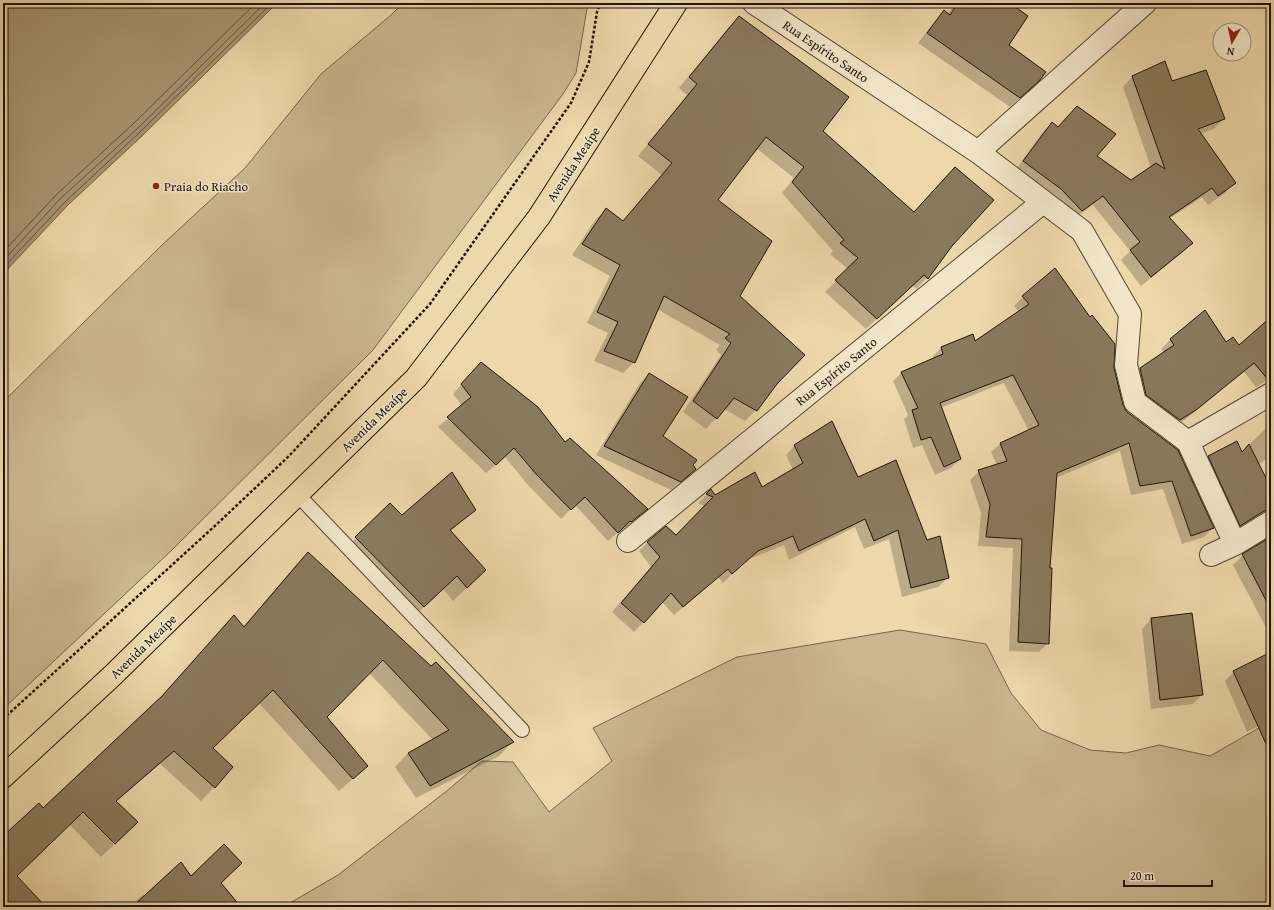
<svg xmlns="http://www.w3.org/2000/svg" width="1274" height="910" viewBox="0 0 1274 910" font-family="'Gentium Book Plus',serif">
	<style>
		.green { fill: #cab78f; stroke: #74664a }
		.water { fill: #a79573; stroke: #706147 }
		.shadow { fill: #0003 }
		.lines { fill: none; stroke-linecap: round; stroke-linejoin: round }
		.shore { stroke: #62543c; stroke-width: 1 }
		.building { fill: #8a7a5c; stroke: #1e1406 }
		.service-casing { stroke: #52452f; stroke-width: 16 }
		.minor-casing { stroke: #52452f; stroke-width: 24 }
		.primary-casing { stroke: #1e1406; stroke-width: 24 }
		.path { stroke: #1e1406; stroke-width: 2.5; stroke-dasharray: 3 2; stroke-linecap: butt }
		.service { stroke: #f3e6c8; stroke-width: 14 }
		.minor { stroke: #f3e6c8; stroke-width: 22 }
		.primary { stroke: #edd8ab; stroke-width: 22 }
		.poi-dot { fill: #8f2418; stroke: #f3e6c8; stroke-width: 1.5 }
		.labels { text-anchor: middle; stroke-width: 3; stroke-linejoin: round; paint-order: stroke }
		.street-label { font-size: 13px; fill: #1e1406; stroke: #f3e6c8 }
		.poi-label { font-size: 13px; fill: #1e1406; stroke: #f3e6c8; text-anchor: start }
	</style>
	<rect width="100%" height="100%" fill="#edd8ab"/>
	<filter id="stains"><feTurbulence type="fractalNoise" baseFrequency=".005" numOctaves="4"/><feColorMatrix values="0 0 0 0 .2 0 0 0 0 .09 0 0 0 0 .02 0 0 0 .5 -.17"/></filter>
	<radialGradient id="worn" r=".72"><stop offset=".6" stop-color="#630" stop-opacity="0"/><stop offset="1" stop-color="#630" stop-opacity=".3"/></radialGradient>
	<path class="green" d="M403 3H588L576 73 563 94 373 350 172 550 3 709V402L162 245 245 168 321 74 391 15Z
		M900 630 986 644 1011 693 1041 730 1090 750 1126 753 1159 745 1210 756 1271 721V907H283L338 875 448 790 482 761 513 762 549 812 612 761 593 728 737 657Z"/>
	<path class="water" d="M3 3H277L143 135 68 205 3 274Z"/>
	<path class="shadow" d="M955 3H1008L1007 45 1028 90 1010 107 918 43 935 21 944 11 948 14Z
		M1263 3H1271V12Z
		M739 17 821 131 913 213 944 179 951 245 927 278 916 289 912 285 866 329 825 292 848 269 830 254 833 251 782 193 794 178 756 148 716 200 738 296 776 384 756 410 745 421 724 409 706 429 683 412 721 355 716 350 720 345 657 309 634 362 623 373 594 361 608 333 587 323 610 276 572 255 595 220 606 210 623 222 662 175 638 156 687 95 679 88 728 28Z
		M1164 63 1171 82 1223 119 1214 129 1200 134 1234 183 1225 193 1208 205 1202 197 1169 219 1192 243 1182 253 1141 286 1121 260 1130 251 1093 205 1072 220 1015 171 1042 133 1052 124 1057 128 1077 107 1096 156 1131 181 1151 168 1123 87 1132 77Z
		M1023 297 1113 368 1122 406 1213 528 1204 537 1182 544 1163 489 1131 495 1120 451 1056 478 1049 569 1048 643 1039 652 1009 651 1013 548 978 546 981 513 970 480 979 471 997 465 991 452 1000 444 1029 431 1004 383 940 408 960 459 951 468 935 475 922 445 913 448 904 419 908 415 893 381 902 372 934 359 933 356 942 347 974 343 1019 312 1014 306Z
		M1271 321V378L1256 387 1244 372 1186 419 1170 429 1131 378 1140 369 1164 353 1161 349 1171 339 1226 343 1239 346Z
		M472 373 565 443 646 509 637 518 621 531V530L608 541 575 505 561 519 527 484 505 457 486 473 438 427 462 406 453 394Z
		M649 375 662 437 695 469 671 490 596 455 640 383Z
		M1267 427 1271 432V456L1258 465 1271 490V524L1231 535 1199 466 1209 456 1241 453Z
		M795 445 858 479 927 541 948 578 938 587 902 597 889 539 864 549 855 527 789 560 784 545 747 560 723 583 718 577 674 615 662 602 634 632 612 612 651 567 639 551 648 542 676 536 705 507 698 503 711 491 715 496 761 488 793 470 786 455Z
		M390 504 402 517 475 509 450 532 471 584 453 601 443 589 409 621 342 552Z
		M1271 538V637L1233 565 1243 555Z
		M308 554 512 742 499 756 416 798 395 767 408 753 433 740 369 673 325 717 353 779 339 791 259 703 212 749 214 787 201 801 160 764 116 802 123 836 101 857 69 824 16 876 45 907H3V838L43 809 154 706 234 616 243 627 294 567Z
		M1191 614 1202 695 1193 704 1151 709 1142 629 1151 619Z
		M1271 653V720L1247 732 1225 681 1234 672Z
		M191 878 220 883 239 907H128L144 894 146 896Z"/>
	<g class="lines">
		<path class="shore" d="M3 252 57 194 133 124 256 3
			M3 261 61 198 137 129 265 3
			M3 268 65 202 140 132 272 3"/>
	</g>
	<path class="building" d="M958 3H1010L1028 16 1009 45 1046 72 1039 81 1020 98 927 33 944 10 950 15Z
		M739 16 849 97 823 131 914 212 955 167 994 200 952 246 928 279 924 275 877 319 835 280 858 258 840 243 844 240 792 182 804 167 766 137 718 200 772 241 740 296 805 355 777 384 757 411 734 398 717 419 693 401 731 343 725 338 730 334 664 296 635 363 604 351 618 322 597 312 620 265 582 244 606 208 623 221 672 163 648 144 697 84 689 77Z
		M1165 61 1172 81 1206 70 1225 119 1198 129 1236 183 1218 196 1212 188 1169 217 1193 243 1151 277 1130 250 1140 242 1103 196 1082 211 1061 189 1023 161 1052 122 1058 127 1077 106 1116 134 1097 156 1131 180 1156 163 1165 169 1132 76Z
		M1055 268 1090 317 1092 315 1115 344 1114 368 1123 405 1127 412 1178 450 1214 528 1191 536 1172 481 1140 486 1129 443 1057 473 1050 568H1052L1049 644 1018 642 1022 539 986 537 990 504 978 470 1007 461 1000 443 1039 425 1013 375 940 403 961 459 944 467 931 437 921 440 912 410 918 408 901 372 943 354 941 347 973 334 975 341 1029 304 1022 296Z
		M1205 310 1226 342 1233 337 1239 345 1271 317V382H1270L1254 363 1196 410 1180 420 1146 395 1140 368 1174 345 1170 339Z
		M481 362 538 407 565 442 570 438 648 509 631 522 630 521 618 533 585 497 571 510 536 474 514 448 496 465 447 417 471 397 461 384Z
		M649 373 688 397 663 436 697 460 693 465 696 469 681 482 604 446Z
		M832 421 858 477 896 460 927 540 940 536 949 578 911 588 898 530 874 541 865 519 799 551 793 536 758 551 732 574 728 569 683 607 671 593 644 623 621 603 660 557 647 542 666 526 676 535 713 497 706 494 711 489 715 495 755 472 762 487 803 463 794 445Z
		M1237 441 1242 452 1249 444 1271 488V510L1264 511 1240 526 1208 456Z
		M452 472 476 510 450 530 486 570 467 588 457 576 424 607 355 537 390 503 402 515Z
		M1271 537V610L1242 554Z
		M308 552 431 666 436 662 514 742 430 786 408 753 449 730 383 660 327 717 368 766 353 779 273 690 213 748 233 767 215 788 174 751 116 801 138 822 115 844 83 812 17 876 46 907H3V836L39 803 43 808 162 696 234 615 244 627Z
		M1192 613 1203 695 1160 700 1151 618Z
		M1271 652V755L1233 671Z
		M224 844 242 863 221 883 241 907H132L181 862 191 876Z"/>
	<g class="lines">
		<g class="service-casing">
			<path id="service" d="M297 494 522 730"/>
		</g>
		<g class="minor-casing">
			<path id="minor" d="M754 3 978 152 1082 231 1130 314 1126 365 1135 402 1188 442 1235 544
				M978 152 1145 3
				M1188 442 1271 394
				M628 541 1043 202
				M1211 555 1235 544 1271 522"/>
		</g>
		<g class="primary-casing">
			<path id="primary" d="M3 777 112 676 416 378 539 217 676 3"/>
		</g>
		<path class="path" d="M3 719 217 524 289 456 430 304 571 103 589 62 597 12 600 3"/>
		<use href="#service" class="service"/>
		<use href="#minor" class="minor"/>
		<use href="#primary" class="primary"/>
	</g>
	<circle class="poi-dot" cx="156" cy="186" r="4"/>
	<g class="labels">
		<g class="street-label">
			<text transform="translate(826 51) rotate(34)" y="5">Rua Espírito Santo</text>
			<text transform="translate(573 164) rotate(-57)" y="5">Avenida Meaípe</text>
			<text transform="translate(836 371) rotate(-39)" y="5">Rua Espírito Santo</text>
			<text transform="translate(374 419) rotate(-44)" y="5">Avenida Meaípe</text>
			<text transform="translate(143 646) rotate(-44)" y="5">Avenida Meaípe</text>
		</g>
		<g class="poi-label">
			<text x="164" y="191">Praia do Riacho</text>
		</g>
	</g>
	<rect width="1274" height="910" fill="none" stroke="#edd8ab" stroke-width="16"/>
	<rect x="4" y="4" width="1266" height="902" fill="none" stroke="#1e1406" stroke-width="2"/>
	<rect x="8" y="8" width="1258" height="894" fill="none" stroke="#1e1406"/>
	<g transform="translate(1232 42) rotate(189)"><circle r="19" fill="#f3e6c8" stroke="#9e927a"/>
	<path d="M0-3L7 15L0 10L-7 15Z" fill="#8f2418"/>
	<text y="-6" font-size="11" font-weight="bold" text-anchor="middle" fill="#1e1406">N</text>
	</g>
	<path d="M1124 880v6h88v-6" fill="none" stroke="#1e1406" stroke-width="2"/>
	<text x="1130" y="880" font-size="12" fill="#1e1406" stroke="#f3e6c8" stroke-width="3" paint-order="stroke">20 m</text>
	<rect width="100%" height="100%" filter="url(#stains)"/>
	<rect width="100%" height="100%" fill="url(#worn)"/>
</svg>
